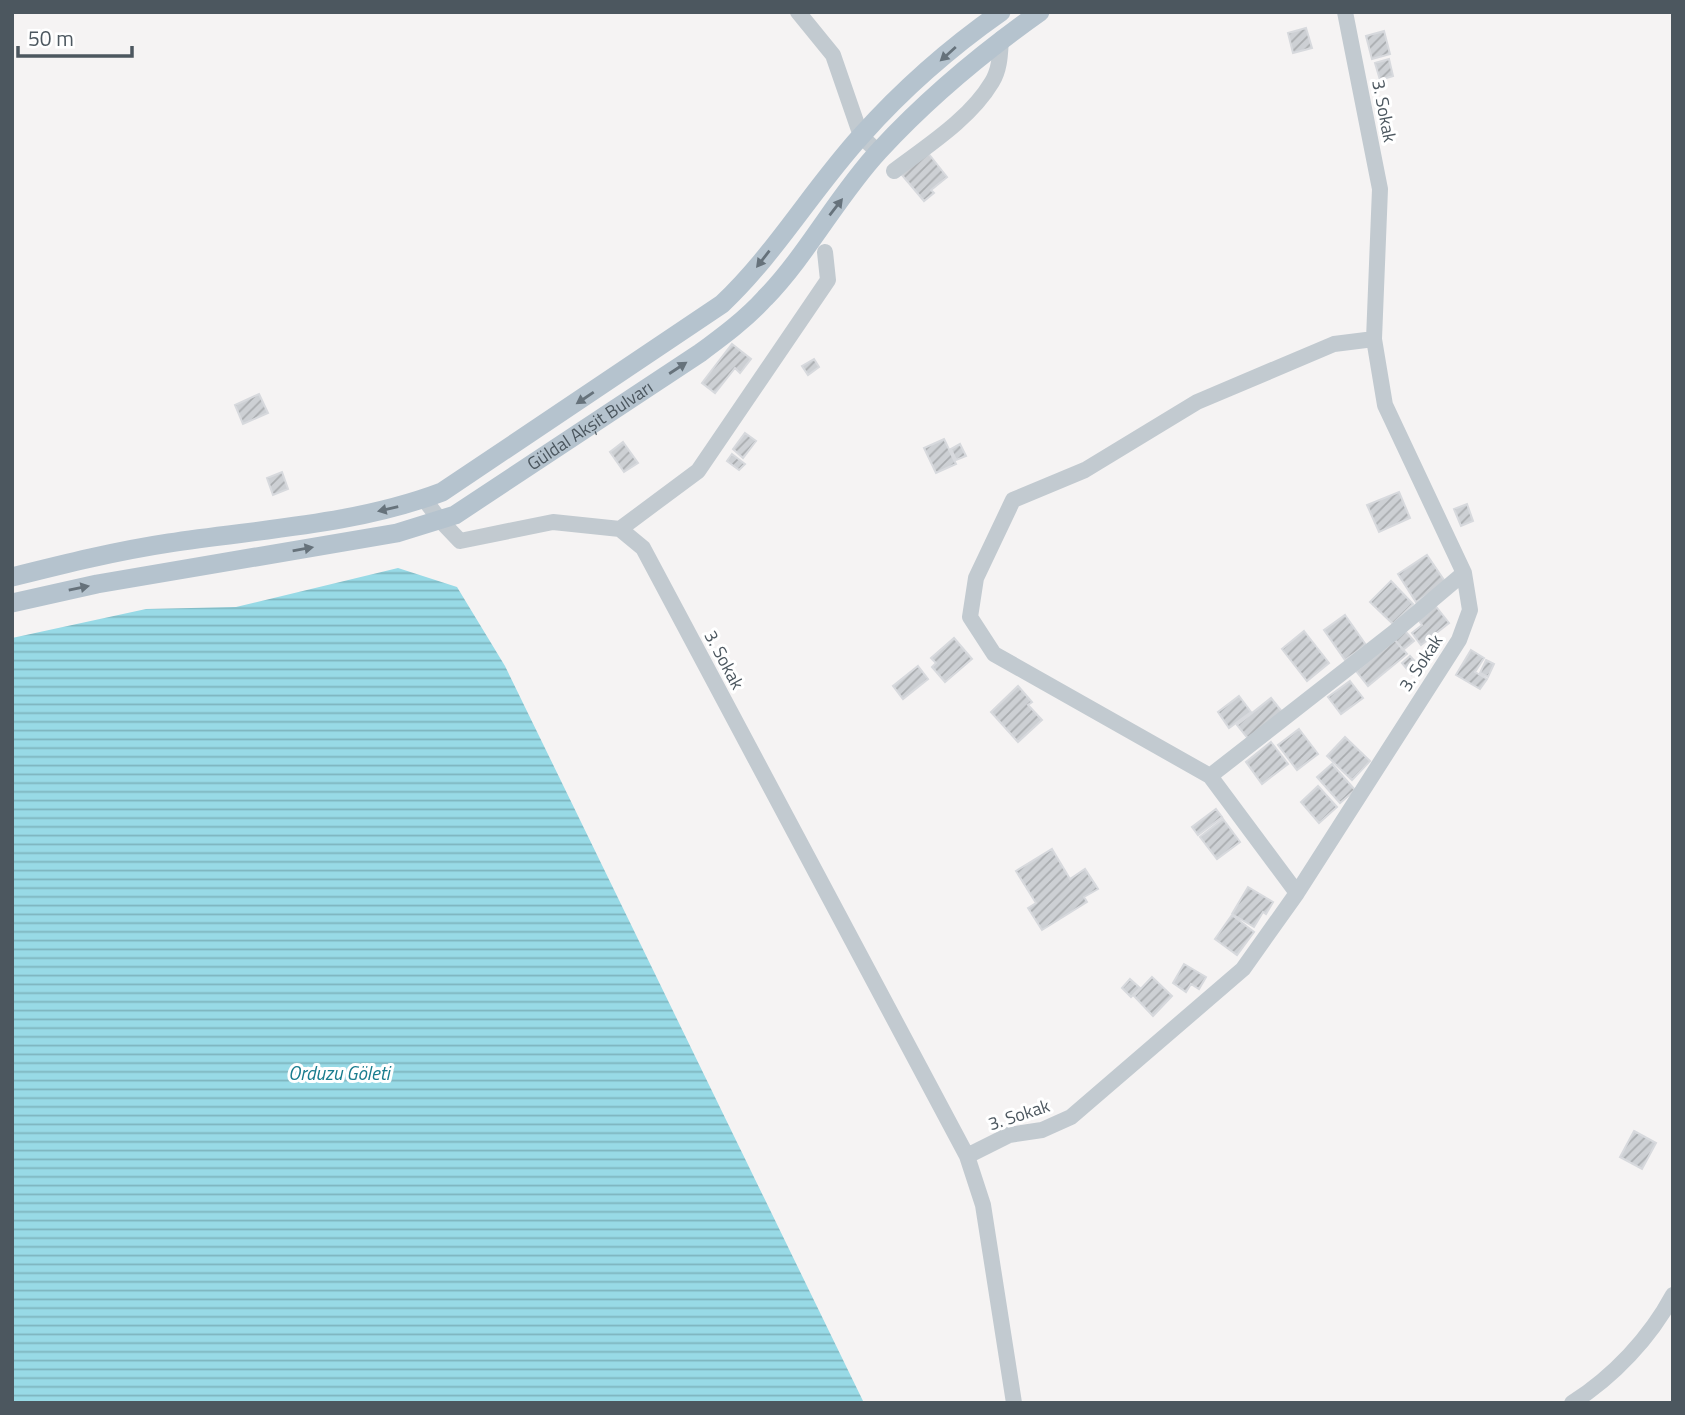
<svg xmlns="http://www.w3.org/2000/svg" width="1685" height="1415" viewBox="0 0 1685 1415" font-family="'Titillium Web',sans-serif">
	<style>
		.water { fill: url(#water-rules) }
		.building { fill: url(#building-hatch); stroke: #d7d9dd; stroke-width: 2 }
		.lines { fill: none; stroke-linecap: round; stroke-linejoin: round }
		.minor { stroke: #c2cad0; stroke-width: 16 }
		.major { stroke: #b5c3ce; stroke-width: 19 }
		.oneway { fill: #66727b }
		.labels { text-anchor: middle; stroke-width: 6; stroke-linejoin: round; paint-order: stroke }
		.street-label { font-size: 18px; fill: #4c575f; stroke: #fff }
		.water-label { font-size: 19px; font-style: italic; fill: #197c8e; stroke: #fff }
	</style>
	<defs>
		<pattern id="water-rules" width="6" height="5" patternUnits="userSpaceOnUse" patternTransform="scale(1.75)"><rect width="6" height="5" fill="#98dae6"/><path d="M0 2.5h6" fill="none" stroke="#7eb4be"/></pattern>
		<pattern id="building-hatch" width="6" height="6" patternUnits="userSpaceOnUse" patternTransform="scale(1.75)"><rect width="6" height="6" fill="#cdd0d4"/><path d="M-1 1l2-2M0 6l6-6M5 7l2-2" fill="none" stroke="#a9acaf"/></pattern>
	</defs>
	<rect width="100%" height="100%" fill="#f5f3f3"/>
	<path class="water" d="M398 568 457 587 505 666 864 1403H12V638L146 609 236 607Z"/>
	<path class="building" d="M1306 28 1312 48 1293 53 1288 33Z
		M1384 31 1390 54 1372 59 1366 36Z
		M1389 59 1393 76 1380 80 1375 63Z
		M928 153 947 177 931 190 934 193 924 201 901 174Z
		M732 344 751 359 740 373 735 368 715 393 702 383Z
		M814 359 819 367 808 375 802 366Z
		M259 394 268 413 243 424 235 405Z
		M745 433 756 441 743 458 733 449Z
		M944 439 956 464 936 473 924 448Z
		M623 442 638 463 624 472 610 452Z
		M960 444 966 456 956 460 951 449Z
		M732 454 745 464 739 470 727 461Z
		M282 472 288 489 273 495 267 478Z
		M1399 492 1410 518 1379 532 1367 505Z
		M1467 504 1473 521 1461 526 1454 509Z
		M1427 555 1446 583 1416 602 1398 574Z
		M1391 581 1413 604 1393 624 1370 602Z
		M1434 604 1449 623 1421 645 1412 633 1422 625 1417 618Z
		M1345 615 1366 645 1345 660 1324 630Z
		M1304 631 1329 663 1307 681 1282 649Z
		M1405 631 1414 641 1403 650 1395 640Z
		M954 638 972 659 945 682 932 667 936 663 931 658Z
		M1395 640 1407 654 1368 686 1356 671Z
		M1471 650 1484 658 1475 672 1487 679 1480 689 1456 675Z
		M1410 656 1420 667 1412 675 1402 663Z
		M1486 660 1494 664 1488 677 1480 673Z
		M918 666 928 679 903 699 893 686Z
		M1350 681 1363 698 1341 714 1328 697Z
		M1018 686 1032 702 1028 705 1042 720 1018 742 991 712Z
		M1239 696 1251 712 1229 728 1218 712Z
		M1271 698 1284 714 1250 741 1237 725Z
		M1299 729 1318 754 1297 770 1278 745Z
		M1345 737 1370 761 1352 780 1327 756Z
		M1271 742 1288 764 1262 784 1246 762Z
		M1332 764 1355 790 1340 803 1317 777Z
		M1318 786 1337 807 1319 823 1301 802Z
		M1216 809 1222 817 1198 835 1192 827Z
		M1223 819 1240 842 1217 859 1200 837Z
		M1052 849 1070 879 1085 869 1098 889 1084 897 1087 902 1042 930 1028 908 1036 903 1016 871Z
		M1248 887 1273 902 1266 914 1263 912 1254 927 1232 914Z
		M1232 915 1254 932 1237 955 1215 939Z
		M1184 964 1206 977 1199 989 1191 984 1186 992 1173 983Z
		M1152 977 1172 996 1153 1016 1134 996Z
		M1130 979 1140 988 1131 997 1122 988Z
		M1634 1131 1656 1143 1642 1169 1620 1157Z"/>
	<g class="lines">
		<path class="minor" d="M798 12 833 55 861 136 878 152
			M894 171C927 146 970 119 992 82 1000 69 1000 54 1001 39
			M424 499 440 520 460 541 553 522 620 529 643 548 967 1156 983 1205 1014 1403
			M620 529 698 471 828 280 825 252
			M1210 776 1393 633 1464 573
			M1297 893 1210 776 994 654 970 617 976 578 1013 500 1085 470 1197 402 1334 344 1374 339
			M967 1156 1009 1135 1042 1130 1071 1117 1243 969 1297 893 1459 640 1470 610 1464 573 1385 405 1374 339 1380 189 1345 12
			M1572 1403C1613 1377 1650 1338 1673 1295"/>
		<g class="major">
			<path d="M12 577C64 564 116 551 169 543 260 529 355 525 442 492L722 304C775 254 812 190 861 136 902 90 951 47 1001 12"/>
			<path id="s1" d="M12 603 97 584 397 533 455 515 700 353C723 336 746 319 765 298 807 255 838 195 879 151 927 99 982 53 1040 12"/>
		</g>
	</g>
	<defs><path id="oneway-solid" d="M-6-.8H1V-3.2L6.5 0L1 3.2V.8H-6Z" transform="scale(1.75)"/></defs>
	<g class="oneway">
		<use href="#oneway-solid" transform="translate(948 54) rotate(138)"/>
		<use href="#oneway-solid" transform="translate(836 207) rotate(-52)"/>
		<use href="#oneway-solid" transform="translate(763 259) rotate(128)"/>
		<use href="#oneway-solid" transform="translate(678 368) rotate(-33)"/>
		<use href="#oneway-solid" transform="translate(585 398) rotate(146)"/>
		<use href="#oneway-solid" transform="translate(388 509) rotate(167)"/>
		<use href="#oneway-solid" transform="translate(303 549) rotate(-10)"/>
		<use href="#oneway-solid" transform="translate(79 588) rotate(-12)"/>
	</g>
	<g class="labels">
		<g class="street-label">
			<text transform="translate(1384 111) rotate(79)" y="6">3. Sokak</text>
			<text dy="6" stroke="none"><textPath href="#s1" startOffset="614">Güldal Akşit Bulvarı</textPath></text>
			<text transform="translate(724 660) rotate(62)" y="6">3. Sokak</text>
			<text transform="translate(1421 663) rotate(-57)" y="6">3. Sokak</text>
			<text transform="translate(1019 1115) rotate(-18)" y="6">3. Sokak</text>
		</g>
		<g class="water-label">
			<text x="339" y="1080">Orduzu Göleti</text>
		</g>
	</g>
	<rect width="1685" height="1415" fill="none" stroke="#4c575f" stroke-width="28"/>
	<path d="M18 46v10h114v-10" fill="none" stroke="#4c575f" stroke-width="3.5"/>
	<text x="28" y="46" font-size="21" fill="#4c575f" stroke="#ffffff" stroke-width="5" paint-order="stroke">50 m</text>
</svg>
